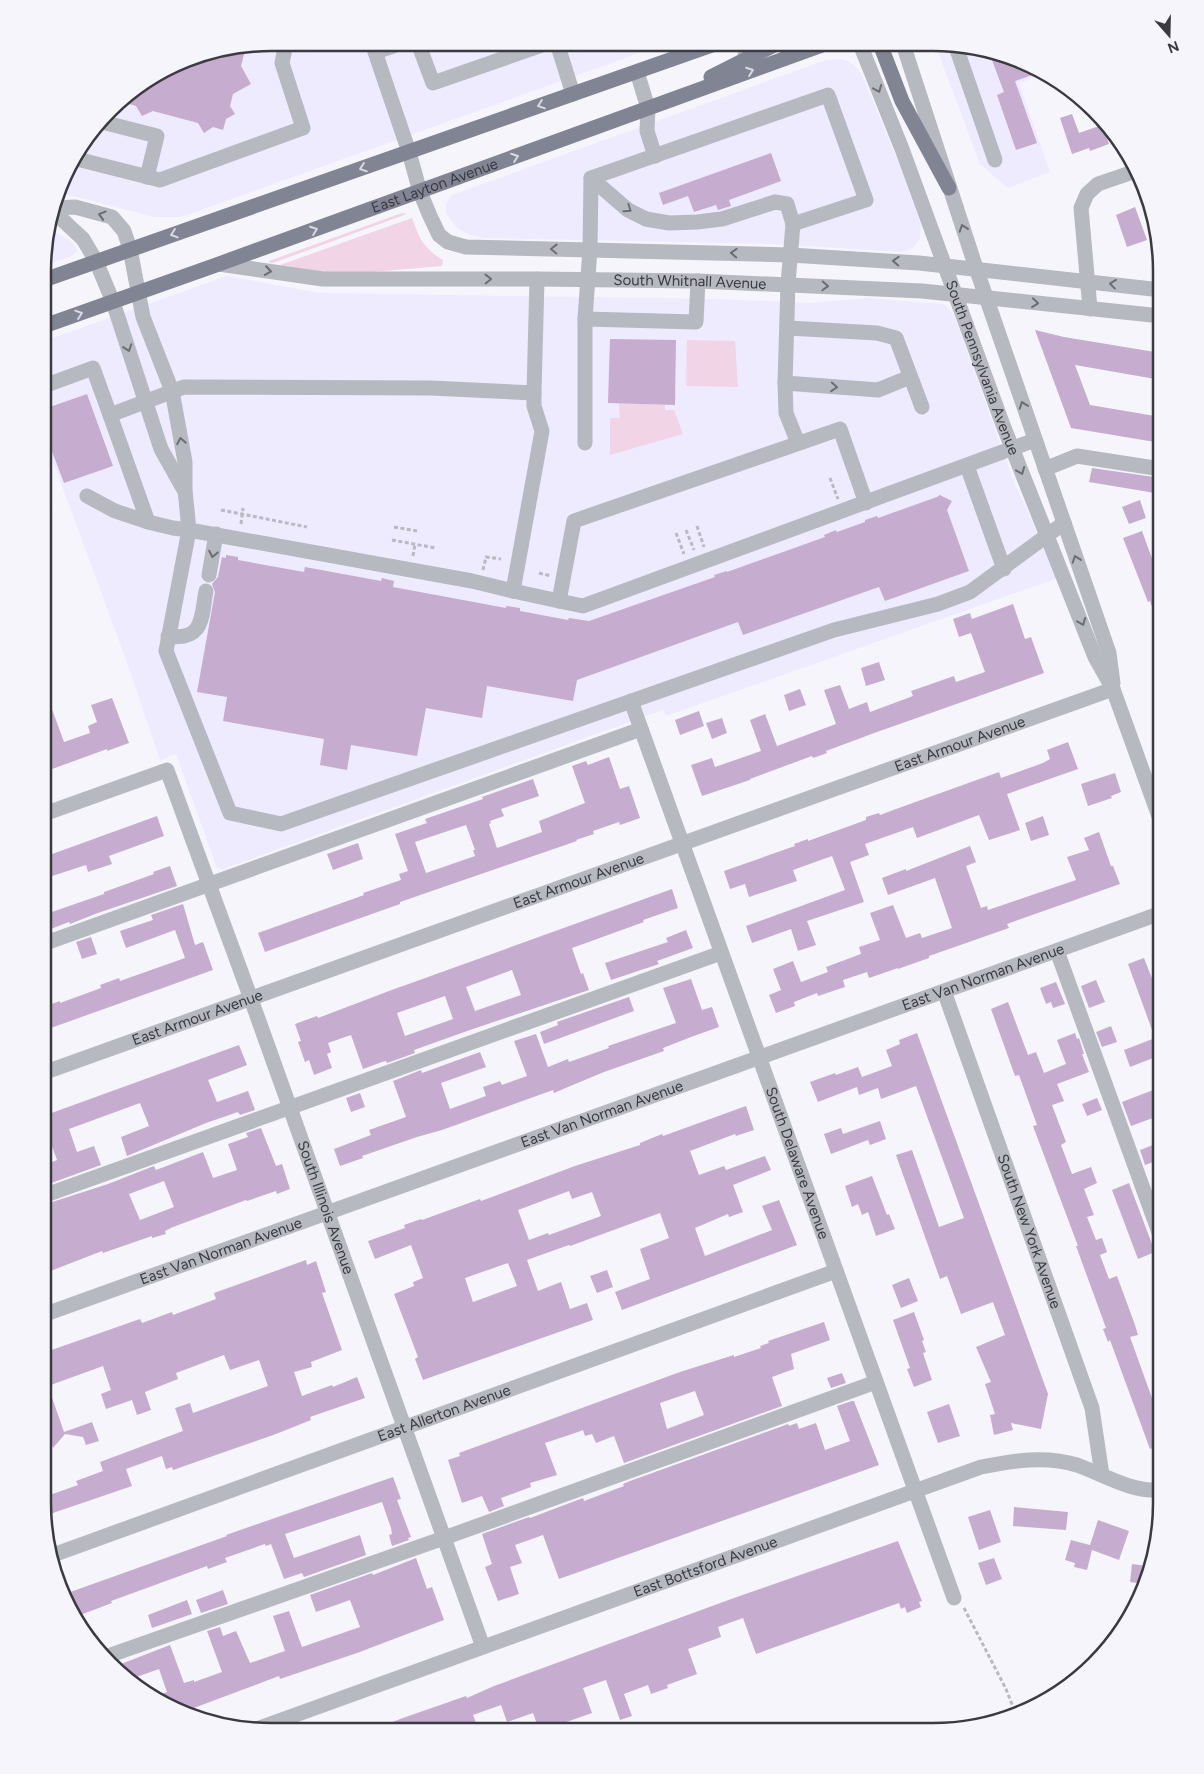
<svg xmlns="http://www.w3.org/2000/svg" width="1204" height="1774" viewBox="0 0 1204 1774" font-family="Figtree,sans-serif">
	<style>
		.built { fill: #eeeaff }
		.green { fill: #f1d4e6 }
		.building { fill: #c6accf; fill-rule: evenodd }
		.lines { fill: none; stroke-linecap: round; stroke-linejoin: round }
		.path { stroke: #bab9c0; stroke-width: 3; stroke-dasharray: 4 2.5; stroke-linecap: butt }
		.minor { stroke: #b6b9c0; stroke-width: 15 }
		.major { stroke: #818593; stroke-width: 15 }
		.oneway { stroke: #d9d9e2 }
		.oneway2 { stroke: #6c6d74 }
		.labels { text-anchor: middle; stroke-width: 4.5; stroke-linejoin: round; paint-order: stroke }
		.street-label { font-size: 15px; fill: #3b3a41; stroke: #f6f5fc }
		.rim { fill: none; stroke: #3b3a41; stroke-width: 2.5 }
	</style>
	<rect width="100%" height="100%" fill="#f6f5fc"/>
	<path class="built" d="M272 43 664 44 184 216 176 217H155L61 193 73 157 121 99 198 55Z
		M935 44 963 45 1020 60 1045 74 1019 83 1050 172 1008 188 980 164Z
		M841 59 849 62 856 67 862 75 900 166 921 225 920 238 914 247 908 250 901 252 773 244 483 238 470 235 460 230 453 223 446 213V203L452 195 826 60Z
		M49 229 69 240 76 247 77 251 72 256 44 266 45 241Z
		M227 276 319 293 715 299 811 303 866 298 943 304 948 308 955 318 1014 482 1058 578 666 716 663 710 223 869 217 868 176 754 160 760 125 657 44 437V341Z"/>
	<path class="green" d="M402 213 407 214 273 263H270L269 261Z
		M412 218C419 238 424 249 443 260L442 266 360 273 323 272 280 265Z
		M687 340 735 341 738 387 686 386Z
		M619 403 665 405V410H674L683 434 610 455V418H620Z"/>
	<path class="building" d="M246 47 241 66 251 84 233 94 230 106 235 114 226 119 223 130 213 127 204 133 198 123 153 111 142 116 136 106 119 101 198 55Z
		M989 52 1020 60 1041 72 1015 81 1037 143 1016 150 997 95 1004 92Z
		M1072 114 1079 133 1102 125 1109 144 1090 151 1089 148 1072 154 1060 118Z
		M771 153 781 181 729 200 731 206 718 210 716 205 694 212 688 196 663 205 659 193Z
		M1135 207 1147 240 1127 247 1116 215Z
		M1035 330 1064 337 1161 353V380L1075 365 1090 405 1161 417V443L1071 428Z
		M610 339 676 340 675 405 608 403Z
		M87 394 113 466 64 483 44 430V409Z
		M1092 468 1161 478V494L1089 482Z
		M940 495 952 501 947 510 969 571 885 601 879 587 743 635 738 622 577 680 573 701 487 686 482 718 426 708 417 756 351 745 347 770 320 765 324 739 223 721 227 697 197 692 215 592 212 584 218 577 222 557 226 558V555L238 557V560L304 572 305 567 381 581 382 578 394 581 393 587 506 608V606L520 608V611L568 620 569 618 589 621 715 577 714 575 727 571V572L825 537 824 535 836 530 837 532 865 522V520L877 516 878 518 937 497Z
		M1140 500 1146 518 1129 524 1122 507Z
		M1142 531 1161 583V628L1160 629 1150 601 1148 602 1123 538Z
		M1013 604 1025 639 1031 637 1044 673 877 732 826 751 827 753 813 758 812 756 766 773 750 779V780L702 796 691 765 712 758 715 767 761 751 750 720 765 714 777 746 836 724 824 690 840 685 849 709 867 702 870 712 913 696 911 691 954 676 956 682 985 672 971 633 959 637 953 619 970 613 972 619Z
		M879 662 885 680 866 686 861 668Z
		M800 689 806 705 789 711 784 695Z
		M44 690H45L64 742 90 733 88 726 97 722 91 705 112 698 129 743 107 751V749L44 772Z
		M699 711 704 726 680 735 675 720Z
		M722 718 727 733 712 739 706 723Z
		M1068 742 1078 769 1007 794 1020 830 989 840 979 815 917 838 913 827 865 844 869 855 850 862 864 902 807 921 816 945 798 951 791 929 752 943 746 926 845 890 832 856 793 870 797 881 749 897 745 884 730 889 724 871 795 846 794 844 808 839V841L866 820V817L879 813 880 815 896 809 999 772 1001 778 1043 763 1050 759 1047 750Z
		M609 757 620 789 629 786 640 818 620 825 619 822 593 831 594 834 576 840 577 841 400 902V904L265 952 258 933 364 895 363 893 401 880 399 874 408 871 395 834 427 823 425 819 483 799 482 797 533 779 539 796 501 809 504 816 490 821 491 823 489 824 497 848 542 832 539 821 585 803 572 766 586 761 588 765ZM466 825 475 850H473L475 856 426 873 415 842Z
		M1115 773 1121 792 1111 796 1112 798 1088 806 1081 784Z
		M157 816 164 836 109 856 112 864 88 872 86 865 43 879 44 857Z
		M1043 816 1049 835 1031 841 1025 823Z
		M1099 832 1111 866H1113L1120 884 1007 924 1009 928 929 956V958L898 969V968L869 978 867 972 843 980 845 987 818 996 817 993 794 1002 795 1006 776 1013 769 995 781 990 773 969 793 961 801 982 828 972 826 967 861 954 859 947 880 940 870 913 893 905 906 938 920 933 922 938 952 928 935 878 888 895 882 878 906 869V871L970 846 976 862 966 866 981 908 987 906 988 910 1076 880 1067 857 1089 850 1084 838Z
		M358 843 363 859 333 870 327 854Z
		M170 866 177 886 95 914 70 924 69 922 48 930 43 915 104 894V892L154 874 153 872Z
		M672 889 678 908 643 920 644 922 572 948 581 974 583 973 589 990 470 1030 414 1050 415 1053 387 1063 386 1061 382 1062 363 1069 351 1035 328 1043 331 1052 327 1054 332 1068 314 1075 309 1060 305 1062 298 1042 301 1041 295 1024 317 1016 318 1018 389 991ZM512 970 521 995 475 1011 466 987ZM445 996 453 1019 405 1036 397 1013Z
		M183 904 195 945 203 942 213 970 48 1029 43 1016V1007L60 1001V1003L101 988 100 985 119 978 120 981 185 958 175 930 126 948 120 931 153 920 151 915Z
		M686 930 693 948 657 961 659 964 611 980 605 963 668 942 666 938Z
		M91 937 97 954 82 959 76 942Z
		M1144 958 1161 1002V1055L1130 1067 1124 1050 1155 1038 1128 964Z
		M691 979 702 1010 712 1007 719 1027 691 1037 663 1048 664 1051 604 1072 568 1087 554 1093 553 1090 442 1130 417 1137 362 1156 363 1158 340 1166 334 1149 371 1135 369 1130 406 1117 393 1081 421 1070 422 1073 480 1052 486 1067 441 1083 450 1109 486 1096 483 1087 500 1081 502 1085 527 1076 514 1041 536 1034 548 1067 568 1059 569 1062 609 1048 608 1046 676 1023 663 988Z
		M1096 980 1105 1002 1089 1008 1081 986Z
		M1056 982 1065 1004 1053 1008 1051 1002 1046 1004 1040 988Z
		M629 997 634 1011 544 1044 540 1032 558 1025 557 1022Z
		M1008 1002 1028 1055 1036 1052 1044 1073 1066 1064 1057 1040 1075 1033 1077 1039 1079 1038 1084 1054H1082L1089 1072 1057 1084 1064 1101 1052 1105 1066 1142 1061 1145 1072 1174 1091 1167 1097 1183 1084 1189 1094 1215 1087 1217 1096 1240 1102 1238 1107 1252 1100 1255 1109 1279 1117 1276 1135 1325 1138 1335 1130 1337 1161 1423V1445L1150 1449 1110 1340 1108 1342 1103 1329 1106 1328 1076 1246H1078L1033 1126 1037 1125 1019 1075 1015 1076 991 1009Z
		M1111 1026 1117 1042 1102 1047 1096 1032Z
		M917 1033 1048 1394 1041 1429 1011 1423 1013 1430 994 1435 990 1415 995 1414 985 1384 991 1382 976 1347 1005 1335 993 1302 961 1314 947 1276 940 1279 896 1155 912 1150 939 1227 964 1218 916 1086 881 1099 878 1088 859 1095 857 1087 818 1102 810 1082 835 1073 836 1075 858 1067 862 1077 892 1066 886 1050 900 1044 899 1040Z
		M239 1045 247 1065 208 1080 217 1102 248 1091 255 1110 240 1115 238 1112 206 1123 127 1156 121 1137 149 1126 140 1103 69 1129 77 1152 94 1146 101 1165 43 1186V1166L57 1160 43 1122V1118L47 1117 46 1115Z
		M1161 1087V1115L1131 1126 1122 1102Z
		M360 1093 365 1107 351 1112 346 1098Z
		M1097 1098 1102 1110 1087 1116 1082 1104Z
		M746 1106 754 1130 736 1136 735 1134 690 1151 699 1175 724 1166 726 1170 765 1156 771 1170 733 1185 743 1212 729 1217 728 1214 695 1228 705 1256 772 1230 762 1206 779 1200 797 1245 622 1310 615 1292 650 1279 640 1249 669 1238 660 1213 570 1246 569 1245 527 1260 538 1291 561 1282 570 1309 587 1303 593 1320 423 1380 415 1359 418 1357 394 1294 414 1286 413 1282 423 1278 411 1245 375 1259 368 1241 405 1228 404 1225 421 1219 422 1220 480 1199 481 1201 575 1166 640 1145V1143L662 1134 663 1136ZM569 1191 572 1199 592 1192 601 1216 549 1235 548 1233 529 1240 518 1210ZM508 1263 517 1286 473 1302 465 1278Z
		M880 1121 886 1139 870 1145 868 1140 831 1154 824 1134 841 1128 843 1134Z
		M261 1128 276 1166 282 1164 290 1189 277 1194 276 1191 247 1201 246 1200 173 1227 165 1231 166 1234 152 1238V1236L103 1253 102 1251 43 1274V1205L108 1184 154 1166 156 1170 203 1152 213 1178 237 1170 228 1144 248 1137 246 1133ZM164 1181 174 1207 140 1220 129 1194Z
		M1161 1142V1159L1145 1165 1140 1150Z
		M872 1176 887 1215 889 1214 895 1229 876 1236 868 1212 862 1215 858 1204 852 1207 845 1186Z
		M1129 1183 1155 1252 1138 1259 1112 1190Z
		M306 1260 307 1265 316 1261 326 1292 322 1293 342 1350 311 1362 312 1367 294 1372 302 1396 332 1385 333 1387 357 1377 365 1398 310 1417 311 1420 276 1434 173 1470 172 1467 166 1469 162 1456 126 1469 132 1486 50 1514 44 1497 78 1485 76 1481 103 1471 100 1462 183 1431 175 1408 190 1403 193 1413 268 1386 259 1360 230 1370 224 1355 176 1373 178 1379 145 1392 151 1410 137 1415 132 1400 106 1409 101 1394 111 1390 103 1366 48 1386 64 1432 92 1422 99 1441 86 1445 83 1437 65 1434 53 1448 43 1418V1353L140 1319 142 1323 172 1312 173 1315 216 1299 214 1293Z
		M607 1270 613 1287 597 1293 590 1276Z
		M909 1278 918 1301 901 1308 892 1285Z
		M914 1312 924 1340 922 1341 926 1352 923 1353 932 1380 914 1387 907 1369 910 1368 893 1320Z
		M824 1322 830 1340 791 1354 794 1369 772 1377 782 1406 624 1463 614 1436 596 1443 592 1434 585 1436 583 1430 578 1432 545 1443 557 1475 530 1483 531 1487 501 1498 504 1506 489 1512 482 1496 462 1503 448 1460 460 1456 459 1453 680 1372 734 1355V1357L761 1348 760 1346 769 1343 768 1341ZM695 1391 704 1415 667 1429 660 1403Z
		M842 1373 846 1383 831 1388 827 1378Z
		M852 1401H854L879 1465 559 1579 543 1535 515 1545 522 1563 510 1567 519 1594 498 1601 485 1567 492 1564 482 1534 529 1517 530 1518 583 1498 584 1501 624 1486 623 1484 630 1481 788 1424 789 1426 797 1423 799 1429 816 1423 825 1450 850 1441 837 1406Z
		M949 1404 960 1436 938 1443 927 1412Z
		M393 1477 401 1499 397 1500 411 1537 408 1538 409 1540 392 1546 389 1535 392 1534 391 1528 382 1502 285 1534 294 1558 360 1535 366 1555 304 1577 302 1573 284 1579 271 1544 266 1546 265 1544 225 1558 227 1562 208 1569 207 1566 111 1601 112 1603 75 1617 62 1595 227 1536 226 1535Z
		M1014 1507 1068 1512 1066 1530 1013 1526Z
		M990 1510 1001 1542 979 1550 968 1517Z
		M1098 1520 1129 1531 1119 1560 1092 1550 1087 1570 1074 1567 1075 1563 1065 1560 1071 1540 1090 1545Z
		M898 1541 922 1601 919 1602 921 1607 907 1613 905 1607 901 1609 899 1603 756 1654 743 1618 718 1627 721 1637 688 1649 697 1674 667 1685 668 1688 651 1694 648 1685 624 1694 632 1716 620 1720 606 1680 583 1688 592 1713 558 1725 560 1730H539L533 1713 507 1722 501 1705 473 1715 479 1730H454L452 1723 432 1730H377L376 1728 403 1718 466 1696 467 1698 494 1686 734 1598Z
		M416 1558 427 1589 432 1587 444 1620 357 1653 280 1679 279 1676 183 1712 154 1697 167 1692 159 1669 128 1680 116 1668 122 1666 121 1664 170 1645 184 1683 194 1680V1682L222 1672 207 1631 220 1627 223 1636 236 1631 250 1663 285 1651 273 1616 289 1611 302 1647 360 1627 350 1600 316 1612 310 1595 372 1573 373 1575Z
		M994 1558 1002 1579 986 1585 978 1563Z
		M1132 1564 1146 1566 1144 1584 1130 1582Z
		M223 1590 228 1604 201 1613 196 1600Z
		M187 1600 192 1614 152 1628 148 1615Z"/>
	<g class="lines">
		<path class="path" d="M830 478 838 499
			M221 510 307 527
			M241 524 243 508
			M697 526 704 547
			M394 527 417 531
			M686 530 694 550
			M676 533 684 554
			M392 540 436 548
			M413 556 415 544
			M483 570 486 557 501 559
			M539 573 551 576
			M964 1608 1006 1689 1016 1715"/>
		<g class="minor">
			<path d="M372 43 409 152 420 192 430 216 439 235 448 242 466 247 790 255 919 263 1161 290"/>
			<path d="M418 43 433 83 548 43"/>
			<path d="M557 43 573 94"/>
			<path id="s1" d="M860 44 902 149 1003 425 1095 657 1113 689 1161 822"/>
			<path d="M903 44 976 268 1109 653 1113 683"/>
			<path d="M955 44 995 160"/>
			<path d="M376 52 402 43"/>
			<path d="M745 59 746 44"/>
			<path d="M637 72 648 108 647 131 655 156"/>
			<path d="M102 122 157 136 147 177"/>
			<path d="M73 158 160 180 303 128 282 63 286 43"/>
			<path d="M591 178 628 210 646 219 669 223 697 222 722 219 775 202 787 204 793 224"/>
			<path d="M56 208 75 207 112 217 124 231 130 249 143 317 172 391 185 462V490L189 530 472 581 513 591 542 431 534 406V393"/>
			<path d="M54 212 83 239 96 261 113 302 161 449 183 488"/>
			<path id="s2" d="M219 264 323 279H537L698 281 922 291 1161 316"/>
			<path d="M537 279 534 393 431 388 184 387 110 415 148 522 173 528 189 530 166 651 230 813 281 824 834 630 938 604 970 592 1064 523"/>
			<path d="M1090 309 1081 208 1087 194 1098 184 1136 171"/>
			<path d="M585 319 696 322 698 281"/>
			<path d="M788 328 877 333 896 338 922 407"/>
			<path d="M785 383 878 390 910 377"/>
			<path d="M44 386 93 368 110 415"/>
			<path d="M585 443V319L590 249 591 178 828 95 866 200 793 224 788 284 785 383 786 413 798 443"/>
			<path d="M967 466 1004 569"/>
			<path d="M1045 469 1077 456 1161 469"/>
			<path d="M87 496 115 511 148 522"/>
			<path d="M866 503 840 429 574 521 559 601 583 606 1035 440"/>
			<path d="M209 575 216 534"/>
			<path d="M513 591 559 601"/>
			<path d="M168 636C204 641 201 618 206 591"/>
			<path id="s3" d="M631 701 954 1598"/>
			<path id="s4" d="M44 814 167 770 251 999 483 1647"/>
			<path d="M43 944 641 729"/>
			<path d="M1057 951 1161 1238"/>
			<path id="s5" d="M944 991 1092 1408 1102 1475"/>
			<path id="s6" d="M43 1073 1113 689"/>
			<path d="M43 1196 721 953"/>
			<path id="s7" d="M43 1315 1161 913"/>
			<path id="s8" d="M53 1555 836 1271"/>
			<path d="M105 1657 444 1538 876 1382"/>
			<path id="s9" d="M254 1730 981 1467C1012 1461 1045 1455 1077 1465 1105 1475 1130 1492 1161 1490"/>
		</g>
		<g class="major">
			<path d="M880 44 902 101 949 188"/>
			<path d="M711 77 776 44"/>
			<path d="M44 280 715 44"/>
			<path id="s10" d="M44 326 219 264 825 44"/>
		</g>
	</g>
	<defs><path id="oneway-chevron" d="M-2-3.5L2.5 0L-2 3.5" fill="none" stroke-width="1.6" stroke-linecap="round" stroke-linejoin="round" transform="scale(1.25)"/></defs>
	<g class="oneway">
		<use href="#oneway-chevron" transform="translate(750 71) rotate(-20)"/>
		<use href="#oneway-chevron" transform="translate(541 105) rotate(161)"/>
		<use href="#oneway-chevron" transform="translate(515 157) rotate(-20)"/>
		<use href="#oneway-chevron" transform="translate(363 168) rotate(161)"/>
		<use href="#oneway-chevron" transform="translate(314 230) rotate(-20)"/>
		<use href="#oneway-chevron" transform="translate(174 234) rotate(161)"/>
		<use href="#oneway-chevron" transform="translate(79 314) rotate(-19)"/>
	</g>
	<g class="oneway2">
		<use href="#oneway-chevron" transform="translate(878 89) rotate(68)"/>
		<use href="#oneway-chevron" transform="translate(628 209) rotate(34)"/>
		<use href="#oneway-chevron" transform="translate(102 215) rotate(-164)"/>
		<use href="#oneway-chevron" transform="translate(963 228) rotate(-109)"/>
		<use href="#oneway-chevron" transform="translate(554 249) rotate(-179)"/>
		<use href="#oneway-chevron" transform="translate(734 253) rotate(-178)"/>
		<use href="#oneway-chevron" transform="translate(896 261) rotate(-177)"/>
		<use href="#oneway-chevron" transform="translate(268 271) rotate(8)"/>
		<use href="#oneway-chevron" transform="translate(488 279) rotate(-1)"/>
		<use href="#oneway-chevron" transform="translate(1113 284) rotate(-173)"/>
		<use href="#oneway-chevron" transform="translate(825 286) rotate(3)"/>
		<use href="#oneway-chevron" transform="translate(1035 303) rotate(6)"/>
		<use href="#oneway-chevron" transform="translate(128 348) rotate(71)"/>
		<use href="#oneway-chevron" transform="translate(834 387) rotate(4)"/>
		<use href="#oneway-chevron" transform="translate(1023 405) rotate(-109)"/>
		<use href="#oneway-chevron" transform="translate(181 441) rotate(-100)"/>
		<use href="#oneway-chevron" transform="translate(1021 471) rotate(68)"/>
		<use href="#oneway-chevron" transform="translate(213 554) rotate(101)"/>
		<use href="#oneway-chevron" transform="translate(1076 559) rotate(-109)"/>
		<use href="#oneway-chevron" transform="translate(1082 622) rotate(68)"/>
	</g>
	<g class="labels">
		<g class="street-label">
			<text dy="5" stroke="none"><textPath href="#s10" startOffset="415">East Layton Avenue</textPath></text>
			<text dy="5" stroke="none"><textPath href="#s2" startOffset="472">South Whitnall Avenue</textPath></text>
			<text dy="5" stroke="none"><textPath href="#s1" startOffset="346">South Pennsylvania Avenue</textPath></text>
			<text dy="5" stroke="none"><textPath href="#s6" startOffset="974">East Armour Avenue</textPath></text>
			<text dy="5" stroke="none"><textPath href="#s6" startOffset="569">East Armour Avenue</textPath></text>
			<text dy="5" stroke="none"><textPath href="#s7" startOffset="999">East Van Norman Avenue</textPath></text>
			<text dy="5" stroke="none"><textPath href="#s6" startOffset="164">East Armour Avenue</textPath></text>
			<text dy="5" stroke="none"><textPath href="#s7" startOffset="594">East Van Norman Avenue</textPath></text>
			<text dy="5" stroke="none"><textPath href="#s3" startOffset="491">South Delaware Avenue</textPath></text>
			<text dy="5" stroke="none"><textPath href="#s4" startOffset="596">South Illinois Avenue</textPath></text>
			<text dy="5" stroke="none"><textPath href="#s5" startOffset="255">South New York Avenue</textPath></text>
			<text dy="5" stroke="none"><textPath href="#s7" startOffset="189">East Van Norman Avenue</textPath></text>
			<text dy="5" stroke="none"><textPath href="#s8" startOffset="416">East Allerton Avenue</textPath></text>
			<text dy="5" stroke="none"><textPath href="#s9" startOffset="480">East Bottsford Avenue</textPath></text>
		</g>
	</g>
	<path d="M0 0H1204V1774H0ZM271 51H933A220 220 0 0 1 1153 271V1503A220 220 0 0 1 933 1723H271A220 220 0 0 1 51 1503V271A220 220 0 0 1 271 51Z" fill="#f6f5fc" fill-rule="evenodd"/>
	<path class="rim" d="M271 51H933A220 220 0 0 1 1153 271V1503A220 220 0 0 1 933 1723H271A220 220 0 0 1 51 1503V271A220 220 0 0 1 271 51Z"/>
	<g transform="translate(1169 35) rotate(160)" stroke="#f6f5fc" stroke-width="4" paint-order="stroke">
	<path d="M0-4L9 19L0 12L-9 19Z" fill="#3b3a41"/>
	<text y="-8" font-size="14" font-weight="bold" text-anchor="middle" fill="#3b3a41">N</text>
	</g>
</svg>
